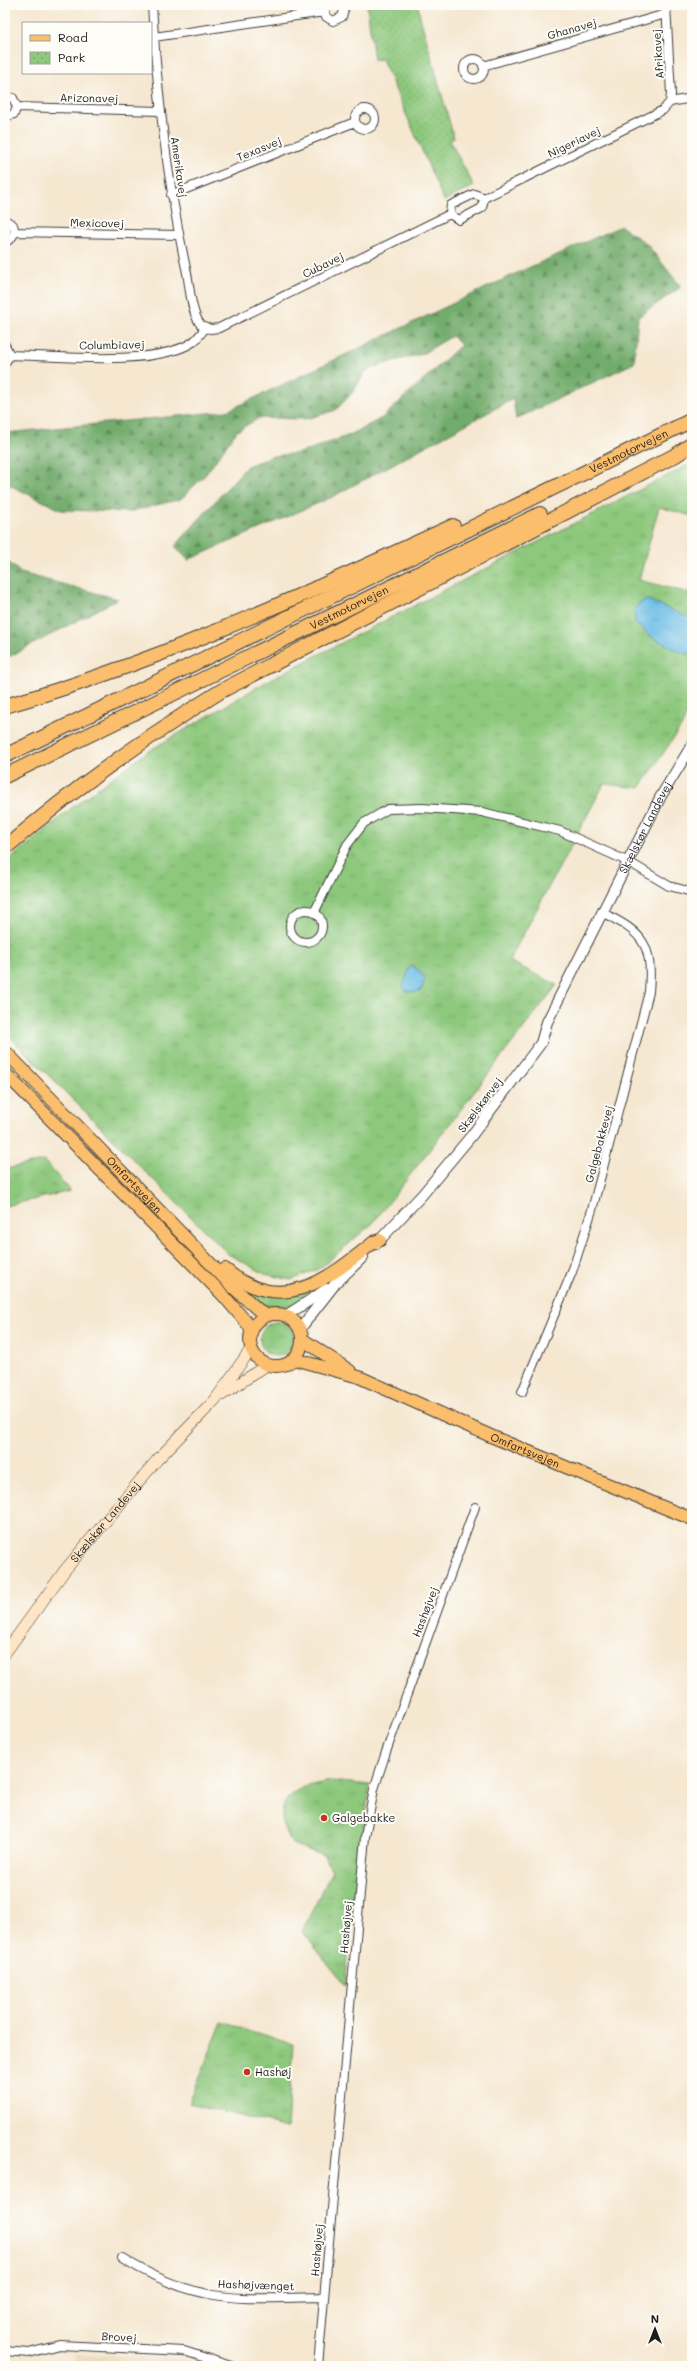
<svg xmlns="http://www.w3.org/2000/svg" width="697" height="2371" viewBox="0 0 697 2371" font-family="Mali,sans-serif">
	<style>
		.built { fill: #ead9ba }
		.grass { fill: url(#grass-tufts); stroke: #54724c }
		.forest { fill: url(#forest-firs); stroke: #476444 }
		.park { fill: url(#park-dots); stroke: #54724c }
		.water { fill: url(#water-ripples); stroke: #436d81 }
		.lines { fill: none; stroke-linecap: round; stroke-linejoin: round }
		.minor-casing { stroke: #3d3a37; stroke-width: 10 }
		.tertiary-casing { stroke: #3d3a37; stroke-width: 12 }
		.secondary-casing { stroke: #3d3a37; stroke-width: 12 }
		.primary-casing { stroke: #3d3a37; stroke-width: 14 }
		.motorway-casing { stroke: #3d3a37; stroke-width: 16 }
		.minor { stroke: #fff; stroke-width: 8 }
		.tertiary { stroke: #fff; stroke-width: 10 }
		.secondary { stroke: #fde5c5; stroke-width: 11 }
		.primary { stroke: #fabe6d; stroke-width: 12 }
		.motorway { stroke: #fabe6d; stroke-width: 14 }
		.poi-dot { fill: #c8321e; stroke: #fdfcf7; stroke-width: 1.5 }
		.labels { text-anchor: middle; stroke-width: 4; stroke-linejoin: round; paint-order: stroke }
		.street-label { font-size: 11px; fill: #1c1c1c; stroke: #fdfcf7 }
		.poi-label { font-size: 11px; fill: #1c1c1c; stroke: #fdfcf7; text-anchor: start }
	</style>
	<defs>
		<pattern id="grass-tufts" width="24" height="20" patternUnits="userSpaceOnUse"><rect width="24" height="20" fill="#8dc87d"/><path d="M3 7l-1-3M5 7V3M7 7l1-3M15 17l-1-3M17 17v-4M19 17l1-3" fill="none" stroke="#79ab6b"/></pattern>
		<pattern id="forest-firs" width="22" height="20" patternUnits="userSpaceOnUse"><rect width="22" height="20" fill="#72ac6c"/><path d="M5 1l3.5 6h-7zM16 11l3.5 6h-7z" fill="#5d8b58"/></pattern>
		<pattern id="park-dots" width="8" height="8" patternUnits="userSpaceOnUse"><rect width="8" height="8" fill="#8dc87d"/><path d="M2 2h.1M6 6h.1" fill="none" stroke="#79ab6b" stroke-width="1.8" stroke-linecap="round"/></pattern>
		<pattern id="water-ripples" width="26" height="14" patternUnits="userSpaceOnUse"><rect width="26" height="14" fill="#6abee6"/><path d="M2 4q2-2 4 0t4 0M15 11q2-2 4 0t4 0" fill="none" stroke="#5ba3c5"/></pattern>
	</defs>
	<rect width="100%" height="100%" fill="#fdfcf7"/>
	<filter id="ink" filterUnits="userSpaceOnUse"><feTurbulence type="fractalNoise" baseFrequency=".025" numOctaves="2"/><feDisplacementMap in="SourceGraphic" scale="8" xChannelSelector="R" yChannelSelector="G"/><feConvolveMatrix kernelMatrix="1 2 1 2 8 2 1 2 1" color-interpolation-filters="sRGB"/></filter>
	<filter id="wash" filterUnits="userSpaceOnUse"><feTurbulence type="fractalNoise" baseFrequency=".012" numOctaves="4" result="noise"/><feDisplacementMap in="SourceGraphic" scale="16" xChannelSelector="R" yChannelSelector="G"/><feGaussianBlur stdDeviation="0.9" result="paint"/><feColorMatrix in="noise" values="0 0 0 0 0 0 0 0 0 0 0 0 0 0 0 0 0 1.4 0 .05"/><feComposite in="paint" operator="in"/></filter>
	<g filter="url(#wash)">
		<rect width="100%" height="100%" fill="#f5e7d0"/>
		<path class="built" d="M75 2354 204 2360 206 2361V2366H65V2363H74Z"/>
		<path class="grass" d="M692 463V516L659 507 639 580 692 594V698L683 724 640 788 604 784 509 961 557 985 373 1223 319 1269 291 1280 265 1274 228 1254 5 1032V863L74 806 147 752 271 679Z
			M44 1161 71 1191 5 1206V1169Z
			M240 1285 315 1288 317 1292 296 1306H266L258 1304Z
			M260 1339a17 17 0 1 1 34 0a17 17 0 1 1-34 0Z
			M332 1781 370 1785 358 1870 345 1985 302 1931 332 1871 325 1856 292 1844C289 1836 282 1825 282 1817 282 1788 310 1785 332 1781Z
			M222 2022 293 2044 287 2128 189 2103Z"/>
		<path class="forest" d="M621 226 647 244 681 287 638 317 634 363 516 419 513 399 330 498 188 560 175 546 247 466 273 456 299 453 350 435 382 418 461 345 452 336 422 354 390 362 366 371 353 392 336 410 306 419 259 418 237 431 206 474 181 499 128 512 61 510 5 483V433L227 411 517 273Z
			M5 559 21 573 118 599 5 659Z"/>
		<path class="park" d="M367 5H418L420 17 454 138 450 141 474 186 444 201 382 59 374 60Z"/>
		<path class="water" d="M648 600 692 619V652L684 654 652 637 636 624C633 612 634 603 648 600Z
			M412 966 419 970 425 979 421 990 416 992 406 991 403 987 409 968Z"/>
	</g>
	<g filter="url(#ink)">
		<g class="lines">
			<g class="minor-casing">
				<path id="minor" d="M152 5C157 95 168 185 187 273 190 288 191 313 201 325L210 329 219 328 450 214
					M326 5 325 16 333 21 342 17 344 10 342 5
					M154 37 324 12
					M464 69a10 10 0 1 1 20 0a10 10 0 1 1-20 0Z
					M483 66 666 14
					M5 96 13 98 17 107 14 114 5 117
					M670 102 692 98
					M17 107 160 111
					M355 119a10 10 0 1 1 20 0a10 10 0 1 1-20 0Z
					M474 194 484 198 482 208 459 220 450 214 451 205Z
					M171 195 355 122
					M484 198 663 110 670 102 671 94 666 5
					M5 220 13 225C16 233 13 239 5 242
					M14 232 179 235
					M5 345 10 355 5 363
					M10 355C57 356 155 367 193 342 198 338 202 332 205 328
					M290 926a16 16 0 1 1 32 0a16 16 0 1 1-32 0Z
					M314 913 347 845 364 823 388 809 422 808 482 812 560 831 629 862 669 886 692 892
					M522 1392 572 1272 592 1210 649 992C653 945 644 933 603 913
					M122 2258C148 2274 174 2287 204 2293 242 2302 285 2297 324 2297
					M5 2351 29 2353 59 2345 184 2351 231 2366
					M318 2366 365 1837 374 1789 386 1752 475 1507"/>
			</g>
			<g class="tertiary-casing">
				<g id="tertiary">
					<path id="s1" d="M376 1244 422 1195 472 1135 541 1043 547 1022 661 796 692 745"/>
					<path d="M287 1315 327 1289"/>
					<path d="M300 1329 335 1284 363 1257"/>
				</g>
			</g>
			<g class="secondary-casing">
				<g id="secondary">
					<path d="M222 1395 267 1365"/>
					<path id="s2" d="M5 1653 65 1570 157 1460 215 1400 251 1349"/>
				</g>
			</g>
			<g class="primary-casing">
				<g id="primary">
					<path id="s3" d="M5 1051 233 1287 265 1316"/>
					<path d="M5 1073 223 1295 252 1329"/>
					<path d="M225 1269C281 1317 327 1280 374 1242L380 1240"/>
					<circle cx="276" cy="1340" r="26"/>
					<path d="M302 1339 350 1371"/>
					<path id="s4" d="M294 1359 359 1377 493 1437 692 1519"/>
				</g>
			</g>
			<g class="motorway-casing">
				<g id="motorway">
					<path d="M5 706C160 662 307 593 453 526"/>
					<path id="s5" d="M5 756 692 420"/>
					<path id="s6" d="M5 776 540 514"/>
					<path d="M5 848C73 789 145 738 221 691L676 455 692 444"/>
				</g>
			</g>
			<use href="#minor" class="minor"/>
			<use href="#tertiary" class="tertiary"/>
			<use href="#secondary" class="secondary"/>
			<use href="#primary" class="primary"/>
			<use href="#motorway" class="motorway"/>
		</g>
	</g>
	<g class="poi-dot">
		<circle cx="324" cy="1818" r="4"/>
		<circle cx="247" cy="2072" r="4"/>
	</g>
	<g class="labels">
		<g class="street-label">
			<text transform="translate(572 29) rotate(-16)" y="4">Ghanavej</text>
			<text transform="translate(658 54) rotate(-94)" y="4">Afrikavej</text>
			<text transform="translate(89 98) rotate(1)" y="4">Arizonavej</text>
			<text transform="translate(574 142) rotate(-26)" y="4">Nigeriavej</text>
			<text transform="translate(259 149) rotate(-22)" y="4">Texasvej</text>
			<text transform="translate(179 167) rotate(82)" y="4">Amerikavej</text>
			<text transform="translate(97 223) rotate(1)" y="4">Mexicovej</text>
			<text transform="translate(323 265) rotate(-26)" y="4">Cubavej</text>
			<text transform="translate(112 345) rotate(-1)" y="4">Columbiavej</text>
			<text dy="4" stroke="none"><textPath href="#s5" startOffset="694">Vestmotorvejen</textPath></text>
			<text dy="4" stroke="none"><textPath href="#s6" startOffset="383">Vestmotorvejen</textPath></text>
			<text dy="4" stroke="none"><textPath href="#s1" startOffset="500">Skælskør Landevej</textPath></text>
			<text transform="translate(480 1105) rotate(-53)" y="4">Skælskørvej</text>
			<text transform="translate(599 1144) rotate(-75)" y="4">Galgebakkevej</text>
			<text dy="4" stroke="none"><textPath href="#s3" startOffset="186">Omfartsvejen</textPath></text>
			<text dy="4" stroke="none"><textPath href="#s4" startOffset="249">Omfartsvejen</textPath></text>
			<text dy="4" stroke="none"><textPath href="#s2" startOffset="165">Skælskør Landevej</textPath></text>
			<text transform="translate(425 1612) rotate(-69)" y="4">Hashøjvej</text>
			<text transform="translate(346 1927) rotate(-85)" y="4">Hashøjvej</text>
			<text transform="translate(317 2250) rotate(-85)" y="4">Hashøjvej</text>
			<text transform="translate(256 2285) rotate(2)" y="4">Hashøjvænget</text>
			<text transform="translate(119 2337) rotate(3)" y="4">Brovej</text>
		</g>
		<g class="poi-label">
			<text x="332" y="1822">Galgebakke</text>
			<text x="255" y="2076">Hashøj</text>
		</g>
	</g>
	<rect width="697" height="2371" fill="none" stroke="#fdfcf7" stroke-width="20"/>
	<rect x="22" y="22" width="130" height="52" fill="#fdfcf7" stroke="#a3a29f"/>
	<rect x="30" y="35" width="20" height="6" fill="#fabe6d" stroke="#a3a29f"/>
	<text x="58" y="42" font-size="12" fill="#1c1c1c">Road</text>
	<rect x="30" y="52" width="20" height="12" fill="url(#park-dots)" stroke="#a3a29f"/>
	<text x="58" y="62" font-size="12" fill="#1c1c1c">Park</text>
	<g transform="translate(655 2329)" stroke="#fdfcf7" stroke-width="3" paint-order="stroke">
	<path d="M0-3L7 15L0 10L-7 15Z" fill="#1c1c1c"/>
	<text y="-6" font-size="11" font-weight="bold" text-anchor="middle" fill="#1c1c1c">N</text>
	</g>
</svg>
